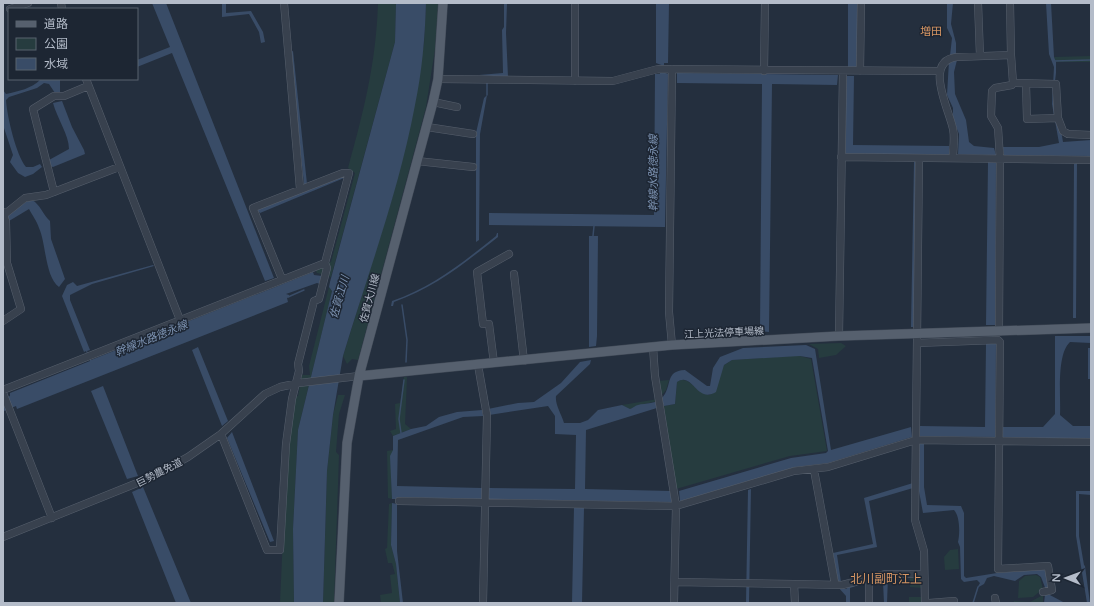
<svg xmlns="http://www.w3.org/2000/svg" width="1094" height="606" viewBox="0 0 1094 606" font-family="'Varela Round','Noto Sans JP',sans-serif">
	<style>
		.green { fill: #263c3f }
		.water { fill: #394c67 }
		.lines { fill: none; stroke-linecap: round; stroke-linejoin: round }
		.stream { stroke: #394c67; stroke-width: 1.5 }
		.minor-casing { stroke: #565f6c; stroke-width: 8 }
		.major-casing { stroke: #414a57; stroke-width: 10 }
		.minor { stroke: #38414e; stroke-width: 7 }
		.major { stroke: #56606e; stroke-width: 9 }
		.labels { text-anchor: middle; stroke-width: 3; stroke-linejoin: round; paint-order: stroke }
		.street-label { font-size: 10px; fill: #b4bcc9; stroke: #1d2633 }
		.neighbourhood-label { font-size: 11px; fill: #d59563; stroke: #1d2633 }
		.water-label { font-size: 11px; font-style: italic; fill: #7c92b1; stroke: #1d2633 }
		.quarter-label { font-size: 12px; fill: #d59563; stroke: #1d2633 }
	</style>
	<rect width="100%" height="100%" fill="#242f3e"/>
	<path class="green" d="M378 3H396L395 42 331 277 317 273 315 269 331 262 355 173 348 168C364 110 376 63 378 3Z
		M426 3H438V6L435 49 426 107 358 360 352 359 347 364 343 356 392 198 424 44Z
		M1091 56V62H1056L1054 57Z
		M329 287 332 291 298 430 293 529 294 603H280L287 445 294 397 298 396 302 375H310L309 366Z
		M841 343 846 346 836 355 819 358 818 349 809 344Z
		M790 356H800L811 359 827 451 790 456 676 489 664 406 675 404 677 382C689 374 696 394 710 395L724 365 732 360Z
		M404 377H407L405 424 411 429 393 436 390 431 396 429 395 404 400 403Z
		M669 380 666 390 661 396 658 381Z
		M338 395H345L339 414 336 452 339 455 334 603H323L327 471 333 415Z
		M658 399 659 401C648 403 639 405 630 409L622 405Z
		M393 450 391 466 392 499 388 498 387 451Z
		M392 503 391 545 396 564 400 603H381L380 595 392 593 390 575 395 574 392 563H388L385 549 387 548 389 504Z
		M958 549 959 569 945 570 944 557 950 550Z
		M921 575 922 588 910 587V576Z
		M1036 575 1040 577 1043 589 1033 597 1018 598 1019 581 1025 576Z
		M1043 595V603H1014V601L1030 602Z
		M909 597H922V603H909Z"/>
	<path class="water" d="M152 3H166L274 278 265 281 172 53 137 67V60L170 47Z
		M222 3H226V13L251 11 263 32 265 42 261 43 259 32 249 14 222 17Z
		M396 3H426C425 37 422 72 415 105 399 191 368 273 343 356L333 415 327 471 323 603H294L293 529 298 430 332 291 329 287 330 282 395 42Z
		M504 3H507L506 33 508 77 479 75 503 73 502 30 504 27Z
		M656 3H669L668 63H664V66L656 63Z
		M848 3H858L857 68H848Z
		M947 3H953L951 24 956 43V54L950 56 952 38 947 28Z
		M1046 3H1051L1054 57 1056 62V73L1054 89 1063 142 1091 140V156L1004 155 1003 147H1039L1059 143 1052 104 1054 67 1049 54Z
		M293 51 307 184H304L290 52Z
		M957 60 954 72 955 94 966 120 969 142 974 146 994 148 996 155 958 154 959 134 953 119V108L947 95 949 61Z
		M660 71 668 74 665 227 489 225V213L654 215 655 74H660Z
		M677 73 838 75 837 85 772 84 769 332 760 331 762 84 677 83Z
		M846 76H854L853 145 949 146V155H843Z
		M41 79H60V92L55 93 49 84 44 83 37 88 9 97 6 100C7 116 16 155 26 167H33L40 164 42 167 33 174 25 177 18 173 10 162 13 155 3 125V90L6 94C19 91 31 89 41 79Z
		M487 95 480 134 479 240 476 242V133L484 98Z
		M62 101 72 127 84 150 85 154 53 167 50 166 49 160 69 149C69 135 57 118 53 103Z
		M914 162H916L915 327H911Z
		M988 162 996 163 995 325H986Z
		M1077 163 1076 318H1073L1074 164Z
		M343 176 344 178 260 213 258 211V209Z
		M32 200C40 204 43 215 50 221L51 239 65 279 59 287C45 277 46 243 39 228 37 221 32 215 29 209L9 221 7 218 8 214 26 202Z
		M497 233H498V237C463 264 436 287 394 302L393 306H391L392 301C433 287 462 263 496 236Z
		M589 236H598L597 336 596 346 589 347Z
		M153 265 154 266 92 284 70 295V300L90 350 87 351 91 360 313 272 314 275 322 276 320 284 317 283 286 294 289 295V297L287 298 288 302 17 409 16 406 4 411 3 414V399L10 396V393L90 361 86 351 84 352 62 296 67 285 73 282 77 286Z
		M1055 336H1091V343L1070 342C1056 355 1061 397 1060 415L1073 426H1091V439L1003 437V427H1043L1055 414Z
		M986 344H996L995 437 920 436V426L985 427Z
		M806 345 815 349 831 450 911 427 912 437 828 463 795 467 749 483 680 501 679 491 791 458 826 453 828 451 812 358 800 356 732 360 724 365 716 392C696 404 693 371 677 382L675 404 664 406 663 404 660 407 586 430 585 489 671 491V502L489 499V488L575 489 576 435 555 434V416L548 406 489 415 488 409 518 403 534 402 561 383 580 362 591 360 590 364 556 396C555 405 561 413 564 423H580L588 420 598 410 622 405 630 409C633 408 636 405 638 405 645 403 657 404 662 398 673 386 664 371 685 370L707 386H710L713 368 720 357 743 348Z
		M198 347 228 421 222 426 192 350Z
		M1088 348H1091V379H1088Z
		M103 386 138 476 127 479 91 391Z
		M482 410 483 416 463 417 398 440 397 486 482 488V499L398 497V499H392L390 456 393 450V436L411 429 426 426 439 417 457 412Z
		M232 432 274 541 270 542 227 438Z
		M919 444H924V487L927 505 961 506 964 513V576L966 578 997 573 1042 569 1046 571 1049 586 1046 590 1041 577 1037 574 1024 575 1015 581 994 576 987 578 984 584 977 588 980 583 977 580 964 582 961 579 960 547 958 542C960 534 960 516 954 510L923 513 918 486Z
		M913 483V488L869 501 877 547 837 555 841 582H838L833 553 873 544 864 498Z
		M143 487 191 603H176L132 492Z
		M751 489 749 603H746L748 490Z
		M1076 491H1091V495L1079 494V536L1084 565 1085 566 1090 603H1087L1076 536Z
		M392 503 397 504V551L403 603H400L396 564 391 545Z
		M574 507 584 508 582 603H572Z
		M888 577 887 603H884L883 582 882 580 873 581V579Z
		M867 581 868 582 850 588V603H846V596L838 587 846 589 851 585Z
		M1048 594 1065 603H1044L1045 595Z"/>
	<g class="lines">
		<path class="stream" d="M1054 61 1091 60
			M487 95V83
			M593 236 594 226
			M288 297 304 290
			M402 305 407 340 406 362
			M401 433 399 419 404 380
			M973 603 978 587"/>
		<g class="minor-casing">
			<path id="minor" d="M61 3 62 9
				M284 3 300 189
				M978 3 980 56
				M1010 3 1011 55
				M10 9 28 3
				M672 69 669 312 672 345
				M764 71 765 3
				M860 71 861 3
				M86 79 180 320
				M438 79 613 81 658 69 940 71
				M575 81V3
				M1026 84 1027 119 1058 118
				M433 102 457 107
				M427 127 473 134
				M841 157 1091 160
				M919 158 915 520 924 551 925 603
				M953 158C953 149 955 138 953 129 949 109 923 61 957 57L1011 55 1013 83
				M417 161 473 167
				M54 192 33 109 54 96H64L88 86
				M3 212 6 222 7 263 21 309 3 321
				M5 214 25 198 46 195 119 167
				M514 274 524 361
				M999 332 1000 158 998 128 991 116 992 91 995 88 1012 85 1013 83 1056 84 1058 118 1063 131 1068 134 1091 135
				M839 336 843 71
				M917 343 998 340 1000 342 998 569 1048 566 1052 590 1043 592
				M653 347 655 376 676 506 674 603
				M494 363 489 324H483L477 272 509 254
				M478 365 487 416 483 603
				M3 390 325 263
				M3 393 52 518
				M221 434 267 550H280L286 444 292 399 299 371 298 364 314 301 319 299 327 268 325 263 349 173H343L253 208 282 279
				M814 470 835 584
				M399 501 676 506 794 471 828 467 916 440 1091 442
				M3 537 152 477 188 457 221 434 265 394 280 387 299 383 359 376
				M869 579V603
				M675 582 794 584
				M995 598 996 603
				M795 603 794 584 842 585 886 574H923
				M929 603 954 601"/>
		</g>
		<g class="major-casing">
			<path id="major" d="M359 376 672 345 839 336 1091 328
				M339 603 347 443 359 376 433 102 438 79 443 3"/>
		</g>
		<use href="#minor" class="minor"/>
		<use href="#major" class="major"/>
	</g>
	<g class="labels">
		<g class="street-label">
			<text transform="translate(369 298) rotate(-75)" y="4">佐賀大川線</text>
			<text transform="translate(724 332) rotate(-3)" y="4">江上光法停車場線</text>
			<text transform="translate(159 472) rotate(-27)" y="4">巨勢農免道</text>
		</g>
		<g class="neighbourhood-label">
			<text x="931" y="35">増田</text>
		</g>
		<g class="water-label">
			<text transform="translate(653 173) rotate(-90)" y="4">幹線水路徳永線</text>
			<text transform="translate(339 297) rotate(-74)" y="4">佐賀江川</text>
			<text transform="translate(151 338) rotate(-22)" y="4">幹線水路徳永線</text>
		</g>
		<g class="quarter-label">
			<text x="886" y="583">北川副町江上</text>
		</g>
	</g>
	<rect width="1094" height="606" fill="none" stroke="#b4bcc9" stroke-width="8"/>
	<rect x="8" y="8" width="130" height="72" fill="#1d2633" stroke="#59626f"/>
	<rect x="16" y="21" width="20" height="6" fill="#56606e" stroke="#59626f"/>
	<text x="44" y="28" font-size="12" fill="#b4bcc9">道路</text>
	<rect x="16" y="38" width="20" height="12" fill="#263c3f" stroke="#59626f"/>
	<text x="44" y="48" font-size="12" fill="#b4bcc9">公園</text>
	<rect x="16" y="58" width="20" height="12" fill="#394c67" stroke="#59626f"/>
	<text x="44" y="68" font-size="12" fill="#b4bcc9">水域</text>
	<g transform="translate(1066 578) rotate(271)" stroke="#1d2633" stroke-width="3" paint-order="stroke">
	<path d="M0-3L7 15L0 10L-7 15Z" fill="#b4bcc9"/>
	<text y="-6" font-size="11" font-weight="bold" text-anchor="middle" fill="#b4bcc9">N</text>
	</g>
</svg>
